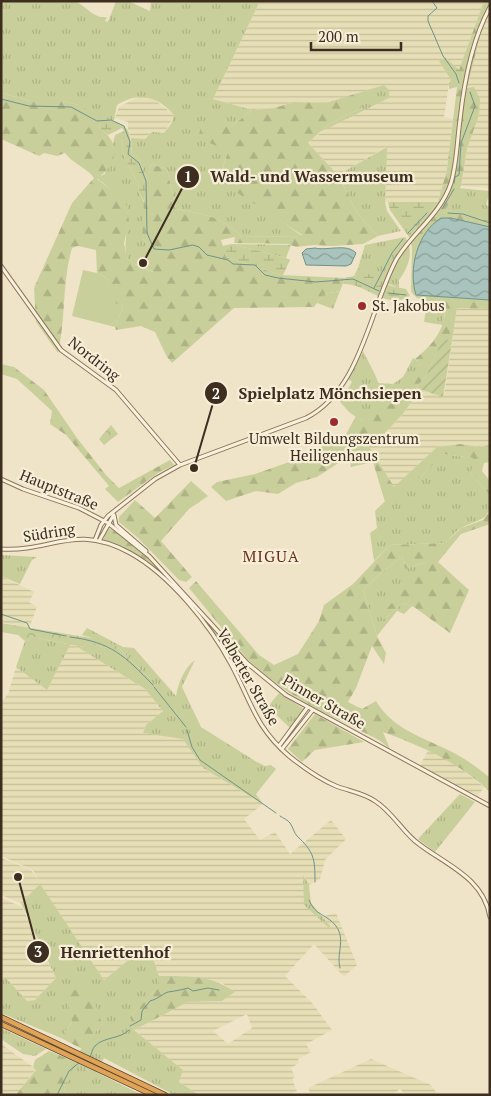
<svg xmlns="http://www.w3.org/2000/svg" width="491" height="1096" viewBox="0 0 491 1096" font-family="'PT Serif',serif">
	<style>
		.farmland { fill: url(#farmland-rules); fill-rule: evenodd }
		.grass { fill: url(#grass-tufts) }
		.forest { fill: url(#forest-firs) }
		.wetland { fill: url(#wetland-marsh) }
		.park { fill: url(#park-crowns) }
		.garden { fill: url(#garden-furrows) }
		.pitch { fill: #c9cf9b }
		.water { fill: url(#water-waves); stroke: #6f938a }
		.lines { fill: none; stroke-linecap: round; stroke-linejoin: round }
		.stream { stroke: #6f938a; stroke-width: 1 }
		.minor-casing { stroke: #8d765c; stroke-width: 5 }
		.highway-casing { stroke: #5b4430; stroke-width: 6 }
		.minor { stroke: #faf1dc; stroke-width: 3 }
		.highway { stroke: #e0a458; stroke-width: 4.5 }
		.poi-dot { fill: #9e2a2b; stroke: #f7eed8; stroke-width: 2 }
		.labels { text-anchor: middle; stroke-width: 4.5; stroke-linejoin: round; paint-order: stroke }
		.poi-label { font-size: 15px; fill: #3d2e20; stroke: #f7eed8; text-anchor: start }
		.street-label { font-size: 15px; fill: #3d2e20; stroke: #f7eed8 }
		.neighbourhood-label { font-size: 16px; letter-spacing: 1px; fill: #6b2e1e; stroke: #f7eed8 }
		.leader { fill: none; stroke: #3d2e20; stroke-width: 2 }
		.callout-dot { fill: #3d2e20; stroke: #f7eed8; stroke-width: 2 }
		.mark-label { font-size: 15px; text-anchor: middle; font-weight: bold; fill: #fff }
		.callout-label { font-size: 16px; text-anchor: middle; font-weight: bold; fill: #3d2e20; stroke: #f7eed8; stroke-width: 4.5; stroke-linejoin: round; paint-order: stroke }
	</style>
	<defs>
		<pattern id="farmland-rules" width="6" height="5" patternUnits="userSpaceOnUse" patternTransform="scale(1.25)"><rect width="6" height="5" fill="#e6deb5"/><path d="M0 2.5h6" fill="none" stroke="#c6bf9b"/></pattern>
		<pattern id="grass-tufts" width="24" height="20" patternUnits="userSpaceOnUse" patternTransform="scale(1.25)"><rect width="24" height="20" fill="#c9cf9b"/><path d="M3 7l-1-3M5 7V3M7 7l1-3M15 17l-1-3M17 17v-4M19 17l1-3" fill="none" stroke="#aeb285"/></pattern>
		<pattern id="forest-firs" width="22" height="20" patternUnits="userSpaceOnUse" patternTransform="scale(1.25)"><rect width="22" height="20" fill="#c9cf9b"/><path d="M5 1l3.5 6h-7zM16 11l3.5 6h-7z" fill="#aeb285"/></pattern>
		<pattern id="wetland-marsh" width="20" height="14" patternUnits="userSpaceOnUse" patternTransform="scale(1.25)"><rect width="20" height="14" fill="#c9cf9b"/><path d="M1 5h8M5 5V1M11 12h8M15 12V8" fill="none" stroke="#aeb285"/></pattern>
		<pattern id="park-crowns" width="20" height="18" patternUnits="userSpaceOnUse" patternTransform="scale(1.25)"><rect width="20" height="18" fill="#c9cf9b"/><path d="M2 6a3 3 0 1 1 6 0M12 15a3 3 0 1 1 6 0" fill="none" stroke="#aeb285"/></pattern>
		<pattern id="garden-furrows" width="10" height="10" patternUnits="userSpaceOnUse" patternTransform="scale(1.25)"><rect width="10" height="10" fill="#c9cf9b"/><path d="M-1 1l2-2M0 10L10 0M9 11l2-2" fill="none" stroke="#aeb285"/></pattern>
		<pattern id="water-waves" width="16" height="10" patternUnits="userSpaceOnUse" patternTransform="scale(1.25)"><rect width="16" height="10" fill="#a9c4bc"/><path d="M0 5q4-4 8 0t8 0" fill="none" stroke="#8ba098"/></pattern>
	</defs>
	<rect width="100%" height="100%" fill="#f0e4c8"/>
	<path class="farmland" d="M260 1H484L459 71 446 58 440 61 452 81 449 84 444 117 453 119 447 169 438 202H385L386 147 338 175 308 143 329 126 389 98 384 85 326 103 294 102 274 108 252 110 213 99Z
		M490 13V188L461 186 467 149 479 115 467 89 476 50 486 17Z
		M142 95 152 98 174 115 164 134 152 132 145 139 132 140 128 129V122L115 118 119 107Z
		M457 308 490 309V445L480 447 460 444 437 447 394 488 370 448 402 415 420 390 444 396Z
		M1 576 34 592 29 602 37 607 29 628 1 622Z
		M71 643 145 689 163 711 146 725 143 733 183 738 203 768 263 804 244 819 260 840 275 832 290 854 331 820 346 839 325 860 320 879 309 885 304 876V905L330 926 321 917 336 913 357 965 344 977 314 944 285 976 312 1003 332 1030 306 1044 311 1052 298 1059 299 1063 291 1068 295 1077 292 1079 297 1091 289 1095H199L179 1082 183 1070 134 1030 188 1002 222 1001 235 992 222 983 185 976H159L148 944 104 980 40 885 21 903 1 895V858L31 870 38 880 33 870 1 856V702L8 694 16 667 47 689ZM247 1014 252 1028 228 1044 213 1031Z
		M428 750 456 765 484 787 477 797 420 766Z
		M1 898 22 907 56 978 35 1000 27 1001 5 977 1 979Z
		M1 1044 36 1069 17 1093 18 1095H1Z
		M371 1059 431 1085 438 1095H406L400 1089 392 1095H311L308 1088Z"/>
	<path class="grass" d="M1 1C15 1 67 0 76 2 87 6 93 19 107 17L105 21 108 22 116 1H128L150 11 151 1H260L213 99 252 110 231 127H201L228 151 220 177 302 236 242 237C221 216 204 214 176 209L167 169 151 164 148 182 138 157 132 155 131 138 145 139 152 132 164 133 171 124 174 115C157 96 140 91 117 105L114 120 99 121 79 105 62 101H30L1 93Z
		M384 85 389 90V98L320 132 329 124 361 108V92Z
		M124 131 122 147 125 159 139 185 138 191 145 204 142 237 149 248 154 272 136 265 127 258C124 245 126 236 128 223 131 203 110 189 97 178L105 174 115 135Z
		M387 147 385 202 387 211 401 231 378 236 357 213 338 175Z
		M458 188 490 191 486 205 490 207V221L445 210Z
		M405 237C415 251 408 268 399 280V288L379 280 358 268 365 245Z
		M232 244 291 245 286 258Z
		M340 291 333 309 317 303 324 294Z
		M427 302 446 305 443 325 424 322Z
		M363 351C368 362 387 391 380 403 376 410 368 416 362 421L349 412 340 402 352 382 348 379Z
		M413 358 419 362C419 376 409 388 402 400L387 405 385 403 393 384 403 377Z
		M442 454 474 458 471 474 490 495C490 521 484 517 463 527 456 530 451 538 445 543L390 545 374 561 370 533 377 528 375 511 412 475 420 478Z
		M1 555 37 557 32 560 20 584 1 576Z
		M402 557 405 569 424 563 428 564 384 619 403 603 412 606 404 614 397 611 377 636 363 590 382 572Z
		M87 628 123 647 134 648 176 696C178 684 184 668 195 660L182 687 201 727 257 762 265 766 271 765 276 769 256 794 263 804 203 768 183 739 143 733 146 725 163 711 145 689 71 643 47 690 16 667 25 641 32 637 84 647 86 643 112 649 152 681 117 646 82 635Z
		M279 693 304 709 290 728 270 709V704Z
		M460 794 475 802 435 852 418 839Z
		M303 875 309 885 311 903 330 926 329 928 304 905Z
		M40 884 104 980 148 944 159 976V986L130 1017 134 1030 183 1070 179 1082 199 1095H174L104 1058 96 1072 142 1095H66L64 1087 79 1052 102 1024 72 1022 61 1038 1 1013V979L5 977 27 1001 35 1000 56 978 21 903Z
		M1 1028 46 1049 35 1056 23 1054 1 1039Z"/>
	<path class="forest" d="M484 1H489L467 88 474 87 480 99 479 115 467 149 461 186 445 210 490 221V227L451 218 414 279 416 295 490 300V309L457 308 452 341 443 339 426 376 416 388 420 390 402 415 370 448 394 487 437 447 460 444 480 447 490 445V462L484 463 482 471 490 481V495L471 474 473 458 443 454 420 478 412 476 385 502 373 462 351 467 350 459 346 458 317 477 296 483 278 494 256 491 226 501 211 487 217 482 255 474 292 461 345 436 356 416 362 421C375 408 385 402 378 383L393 384 387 405 402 400 417 372 419 362 415 359C434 344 445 329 446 305 434 303 416 302 411 291L412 247 409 237 438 202 447 169 457 87 449 89V84L451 80 439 61 446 58 459 70Z
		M361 92V108L329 124 308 143 338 175 357 213 378 236 363 244 333 246 314 245 296 247 288 244 234 243 235 237 221 240 226 257 281 275 345 278 340 291 324 294 314 307 234 308 172 363 167 357 155 332 141 326 116 330 115 327 123 307 106 299 109 280 97 273 96 250 78 246 72 248C62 282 66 318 58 353L36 322 34 288 72 203 94 178C86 167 73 164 65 153L57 156 44 153 39 156 1 139V93L30 101H62L79 105 99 116 100 129C123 144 116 165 97 179L121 197 127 206 129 222 124 243 127 258 136 265 153 272 149 248 142 237 144 201 151 164 167 169 176 209C204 214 221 216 242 237L300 236 302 235 224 184 220 178 228 151 198 138 201 127H231L252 110 274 108 294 102 326 103Z
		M1 364 14 367 44 390 77 438 106 475 119 488 170 460 174 465 158 473 118 502 105 489 109 486 66 435 50 424 52 411 17 379 1 374Z
		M191 481 208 496 189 509 161 541 192 577 186 582 179 580 137 537 119 522V517L135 500 155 518Z
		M490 511V524L461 534 438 562 469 590 450 633 414 607 403 603 384 619 380 616 427 564 424 563 405 569 402 557 382 572 363 590 377 636 386 653 384 664 372 646 356 688 348 702 362 709 376 701C393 729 420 736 448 750 463 757 477 767 490 778V792C460 763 421 746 383 732L390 749 379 740 317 709 288 692 268 677 248 660 189 588 196 581 259 655 274 665 298 654 319 621 324 605 353 584 390 545 445 543 461 528 483 520Z
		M107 528C131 531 205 619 224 641H219C200 616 164 572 138 556 127 549 115 546 103 540Z
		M223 643 245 663 241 670 236 667Z
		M315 714 364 742 315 750 302 762 288 749Z
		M159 976C186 976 212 975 235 992L222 1001 188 1002 134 1030 130 1017 159 986Z
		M89 985 102 1024 82 1049 61 1038 72 1022 66 993Z
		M49 1051 76 1062 64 1087 66 1095H18L17 1093 36 1070 33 1067 35 1060Z"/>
	<path class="wetland" d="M106 119C131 125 130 131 132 155L138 157 148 182 144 201 138 191 139 185 125 159 122 147 124 131 122 128 108 135 100 129 99 121Z
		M388 202H438L409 237 390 210Z
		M232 244 286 258 290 260 283 275H281L226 257 222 246Z
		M358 268 391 286 406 289 410 296C386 311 367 283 343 284L345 278 354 276Z"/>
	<path class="park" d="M111 425 118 434 104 445 99 439Z
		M1 623 103 640 117 646 153 682H149L112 649 86 643 84 647 32 637 25 641 18 635 1 632Z"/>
	<path class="garden" d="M443 338 452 341 443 397 416 388 426 376Z"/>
	<path class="pitch" d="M83 270 97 273 109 280 107 299 123 307 115 327 72 316Z"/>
	<path class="water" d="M441 218H451L490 227V300L416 295C408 269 417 233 441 218Z
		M315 248C327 251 347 243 356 253L351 264 346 266 306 265 302 253 306 249Z"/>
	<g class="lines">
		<path class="stream" d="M432 1 437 8 428 16V21L443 56 456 74 459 83
			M1 99 29 106 71 107 97 121 111 120 124 126 130 142 128 154 139 163 146 181 147 233 154 249 169 250 193 245 199 247 207 255 228 260 233 264 255 265 265 275 278 278 316 282 353 279 379 291
			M454 183 455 177 459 175 461 143 475 106 470 92
			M442 209 454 189
			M448 213 463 214 490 223
			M408 233 427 213
			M374 288 392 253 403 239
			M388 293 406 295
			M1 614 27 623 30 629 66 636
			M70 637C111 642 125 656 153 685
			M154 687 186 727
			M187 730 192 747 200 760 276 813
			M280 816C283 818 288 820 290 823 293 827 294 833 297 836 314 852 315 858 315 882
			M309 900C315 916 327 914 336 926 346 940 336 953 340 968
			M130 1026 141 1020 142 1011 150 1001C158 999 162 994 168 992 175 991 181 990 188 988L193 991 208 988 219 990
			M90 1057C92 1053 92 1049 95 1046 103 1037 121 1039 129 1030
			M57 1095 69 1071 80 1062"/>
		<g class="minor-casing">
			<path id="minor" d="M1 266 61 350 116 390 180 465
				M1 479 23 489 79 508 108 523 149 556 247 663 286 695 490 806
				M114 515 116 525 146 551
				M95 540 101 525 108 516 155 479 180 465 306 418C361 390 369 311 396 260 412 233 441 214 451 183 457 163 457 141 460 120 464 82 472 40 490 7
				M99 541 113 516
				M1 549C53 552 74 523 130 553 170 575 210 625 231 664 251 701 255 727 289 756 304 768 319 779 336 786 349 791 364 793 375 801 391 811 401 829 415 841 443 864 483 876 490 917
				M234 667 241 671 247 663
				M279 746 307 708
				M282 749 312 711"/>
		</g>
		<g class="highway-casing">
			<path id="highway" d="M1 1017 165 1095
				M1 1024 153 1095"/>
		</g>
		<use href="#minor" class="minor"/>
		<use href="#highway" class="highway"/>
	</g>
	<g class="poi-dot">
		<circle cx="362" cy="306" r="5"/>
		<circle cx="334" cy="422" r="5"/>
	</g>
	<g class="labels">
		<g class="poi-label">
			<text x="372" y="311">St. Jakobus</text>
			<text x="334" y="444" text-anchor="middle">Umwelt Bildungszentrum<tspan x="334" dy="17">Heiligenhaus</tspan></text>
		</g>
		<g class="street-label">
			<text transform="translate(94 359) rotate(38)" y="5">Nordring</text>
			<text transform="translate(59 490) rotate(22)" y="5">Hauptstraße</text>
			<text transform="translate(49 533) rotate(-9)" y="5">Südring</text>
			<text transform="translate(248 677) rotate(60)" y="5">Velberter Straße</text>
			<text transform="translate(324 702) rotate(30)" y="5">Pinner Straße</text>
		</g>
		<g class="neighbourhood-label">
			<text x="271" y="562">MIGUA</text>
		</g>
	</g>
	<path class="leader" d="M143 263L188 177M194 468L216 393M18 877L38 952"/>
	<g class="callout-dot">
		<circle cx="143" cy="263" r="5"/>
		<circle cx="194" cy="468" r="5"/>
		<circle cx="18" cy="877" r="5"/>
		<circle cx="188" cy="177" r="12"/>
		<circle cx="216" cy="393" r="12"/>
		<circle cx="38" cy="952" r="12"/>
	</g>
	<g class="mark-label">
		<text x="188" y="182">1</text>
		<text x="216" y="399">2</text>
		<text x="38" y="957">3</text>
	</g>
	<g class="callout-label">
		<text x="312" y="182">Wald- und Wassermuseum</text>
		<text x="330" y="399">Spielplatz Mönchsiepen</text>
		<text x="115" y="958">Henriettenhof</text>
	</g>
	<rect width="491" height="1096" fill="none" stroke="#3d2e20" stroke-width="5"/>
	<path d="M311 42v8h90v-8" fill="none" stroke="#3d2e20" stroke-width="2.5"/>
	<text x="318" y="42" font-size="15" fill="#3d2e20" stroke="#f7eed8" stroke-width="4" paint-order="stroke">200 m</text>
</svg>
